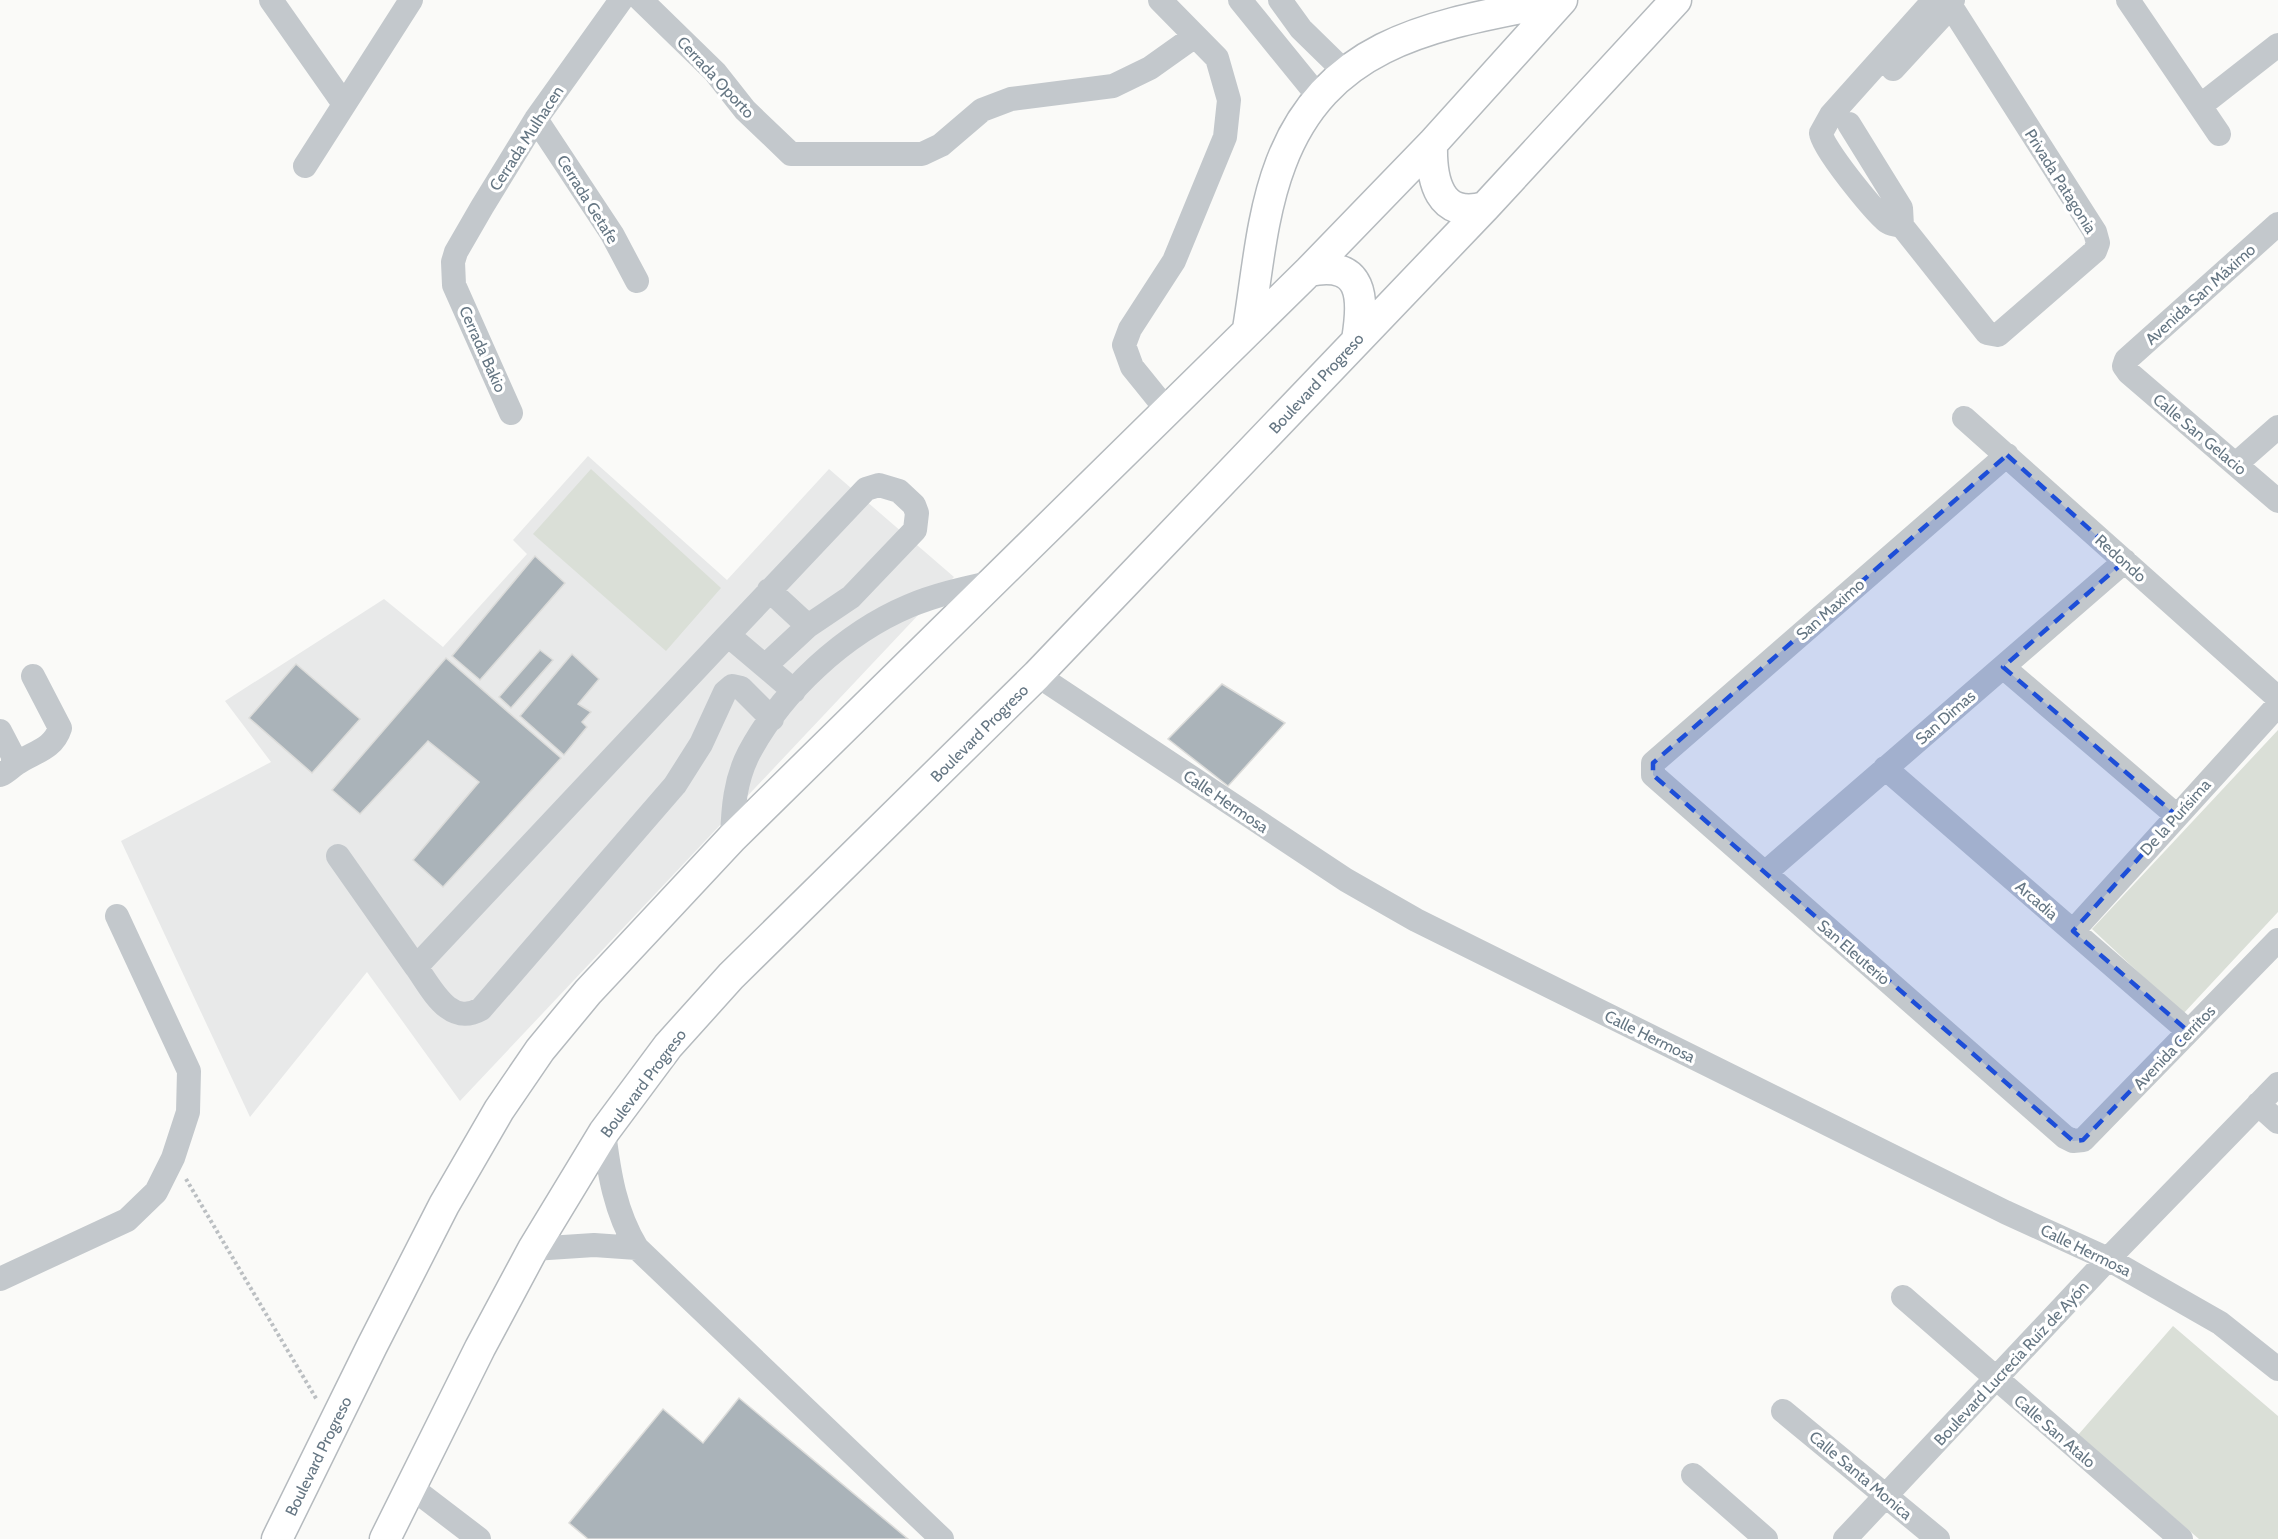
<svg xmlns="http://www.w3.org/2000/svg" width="2278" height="1539" viewBox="0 0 2278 1539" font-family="Cabin,sans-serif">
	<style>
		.built { fill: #e8e9e9 }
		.green { fill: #dadfd7 }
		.building { fill: #aab3b9; stroke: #dcdcda; stroke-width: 1.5 }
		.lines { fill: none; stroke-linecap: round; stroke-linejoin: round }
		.major-casing { stroke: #b5babe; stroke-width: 33 }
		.path { stroke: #bbbfc2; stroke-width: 4; stroke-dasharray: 3 3; stroke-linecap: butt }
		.minor { stroke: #c3c8cc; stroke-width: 24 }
		.major { stroke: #fff; stroke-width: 30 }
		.marked { fill: #1d4ed8; fill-opacity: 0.2; stroke: #1d4ed8; stroke-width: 4.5; stroke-dasharray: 12 8; stroke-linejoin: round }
		.labels { text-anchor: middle; stroke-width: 6; stroke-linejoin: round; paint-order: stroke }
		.street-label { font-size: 16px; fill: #657683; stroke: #fff }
	</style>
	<rect width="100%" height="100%" fill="#fafaf8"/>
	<path class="built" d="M588 456 727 580 829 469 954 577 460 1101 367 972 250 1117 121 841 271 762 225 701 384 599 443 647 527 554 513 540Z"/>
	<path class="green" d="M591 469 721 588 666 651 533 534Z
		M2278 730V912L2183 1014 2092 929Z
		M2173 1326 2278 1416V1539H2199L2078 1435Z"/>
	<path class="building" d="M535 556 565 583 480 680 452 656Z
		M540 650 553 660 511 708 499 697Z
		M572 654 599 679 578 704 591 712 582 722 587 727 564 755 520 716Z
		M446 658 561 758 443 887 413 860 479 782 428 741 360 814 332 790Z
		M296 664 360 719 312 773 249 718Z
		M1222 684 1285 723 1228 786 1168 739Z
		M739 1398 908 1539H588L569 1523 663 1409 703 1443Z"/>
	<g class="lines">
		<g class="major-casing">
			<path id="major" d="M1432 144C1431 180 1439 220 1485 207
				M1309 271C1364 260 1364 298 1357 340
				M1248 329C1257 275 1261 215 1281 163 1329 36 1444 24 1561 0
				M277 1539 372 1346 444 1205 499 1110 540 1050 588 992 732 838 1309 271 1432 144 1562 0
				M385 1539 480 1348 533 1249 604 1132 668 1046 731 976 1037 675 1485 207 1676 0"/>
		</g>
		<path class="path" d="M186 1179 317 1400"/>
		<path class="minor" d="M271 0 344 104
			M641 0 715 72 745 110 791 154H922L941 145 982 110 1011 99 1113 86 1150 68 1195 36
			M1160 0 1217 58 1229 100 1225 137 1174 261 1130 329 1124 345 1132 367 1166 409
			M1240 0 1318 96
			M1280 0 1301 29 1345 72
			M2128 0 2200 106 2278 45
			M1893 69 1951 6 1953 0
			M2200 106 2219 134
			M536 119 612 234 637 281
			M1849 124 1901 208 1902 226
			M1821 133C1822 148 1872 208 1885 220 1889 224 1896 225 1902 226L1987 333 1998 335 2095 251 2098 243 2095 232 1947 0
			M1821 133 1831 115 1934 0
			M305 166 411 0
			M2278 224 2126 360 2124 366 2129 373 2278 501
			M511 413 454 285 453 262 456 252 482 207 536 119 621 0
			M1964 418 2278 698
			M2007 455 1653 763V775L2065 1137 2073 1141 2083 1140 2278 940
			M2236 464 2278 427
			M769 590 808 626
			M728 635 866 489 879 485 899 491 914 505 917 513 915 530 851 597 808 626 765 666
			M2003 667 2177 816
			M1037 675 1346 880 1416 920 2005 1212 2108 1259 2220 1323 2278 1369
			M772 719 741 688 732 686 725 692 701 744 675 785 481 1009C449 1027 432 989 416 967L728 635 794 691
			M0 731 13 756V765
			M1885 768 2188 1031
			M0 775C7 772 10 768 16 764 33 752 53 750 60 728L33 676
			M732 838C733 808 735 780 749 753 782 691 845 633 909 606 935 595 962 589 989 583
			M338 856 416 967
			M1765 873 2125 561
			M2073 931 2278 705
			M2258 1104 2278 1122
			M604 1132C609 1173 615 1212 637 1248L942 1539
			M533 1249 594 1245 637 1248
			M0 1279 127 1220 156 1192 173 1158 188 1112 189 1071 117 916
			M1903 1297 2181 1539
			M1783 1411 1938 1539
			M1693 1475 1766 1539
			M411 1487 479 1539
			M1845 1539 2108 1259 2278 1084"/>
		<use href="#major" class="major"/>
	</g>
	<path class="marked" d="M2007 455 2125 561 2003 667 2177 816 2073 931 2188 1031 2083 1140 2073 1141 1653 775V763Z"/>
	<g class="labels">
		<g class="street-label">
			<text transform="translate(716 77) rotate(47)" y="6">Cerrada Oporto</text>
			<text transform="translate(526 138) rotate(-57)" y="6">Cerrada Mulhacen</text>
			<text transform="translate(2061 181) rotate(58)" y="6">Privada Patagonia</text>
			<text transform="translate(588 199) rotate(58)" y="6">Cerrada Getafe</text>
			<text transform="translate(2200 294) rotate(-42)" y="6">Avenida San Máximo</text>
			<text transform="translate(483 349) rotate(66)" y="6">Cerrada Bakio</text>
			<text transform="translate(1316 383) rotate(-47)" y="6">Boulevard Progreso</text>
			<text transform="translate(2200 434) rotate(40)" y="6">Calle San Gelacio</text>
			<text transform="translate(2121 558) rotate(42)" y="6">Redondo</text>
			<text transform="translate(1830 609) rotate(-41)" y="6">San Maximo</text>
			<text transform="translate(1945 717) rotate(-41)" y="6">San Dimas</text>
			<text transform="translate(979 733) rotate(-45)" y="6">Boulevard Progreso</text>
			<text transform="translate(1226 801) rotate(34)" y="6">Calle Hermosa</text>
			<text transform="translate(2175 817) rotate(-48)" y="6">De la Purísima</text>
			<text transform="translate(2037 900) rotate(41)" y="6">Arcadia</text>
			<text transform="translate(1854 952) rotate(41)" y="6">San Eleuterio</text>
			<text transform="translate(1650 1036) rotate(26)" y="6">Calle Hermosa</text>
			<text transform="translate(2174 1047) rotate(-46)" y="6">Avenida Cerritos</text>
			<text transform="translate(643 1083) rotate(-53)" y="6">Boulevard Progreso</text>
			<text transform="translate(2086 1250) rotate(26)" y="6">Calle Hermosa</text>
			<text transform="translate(2011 1363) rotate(-47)" y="6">Boulevard Lucrecia Ruíz de Ayón</text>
			<text transform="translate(2055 1431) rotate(41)" y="6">Calle San Atalo</text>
			<text transform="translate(318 1456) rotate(-64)" y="6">Boulevard Progreso</text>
			<text transform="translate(1861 1475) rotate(40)" y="6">Calle Santa Monica</text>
		</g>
	</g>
</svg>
